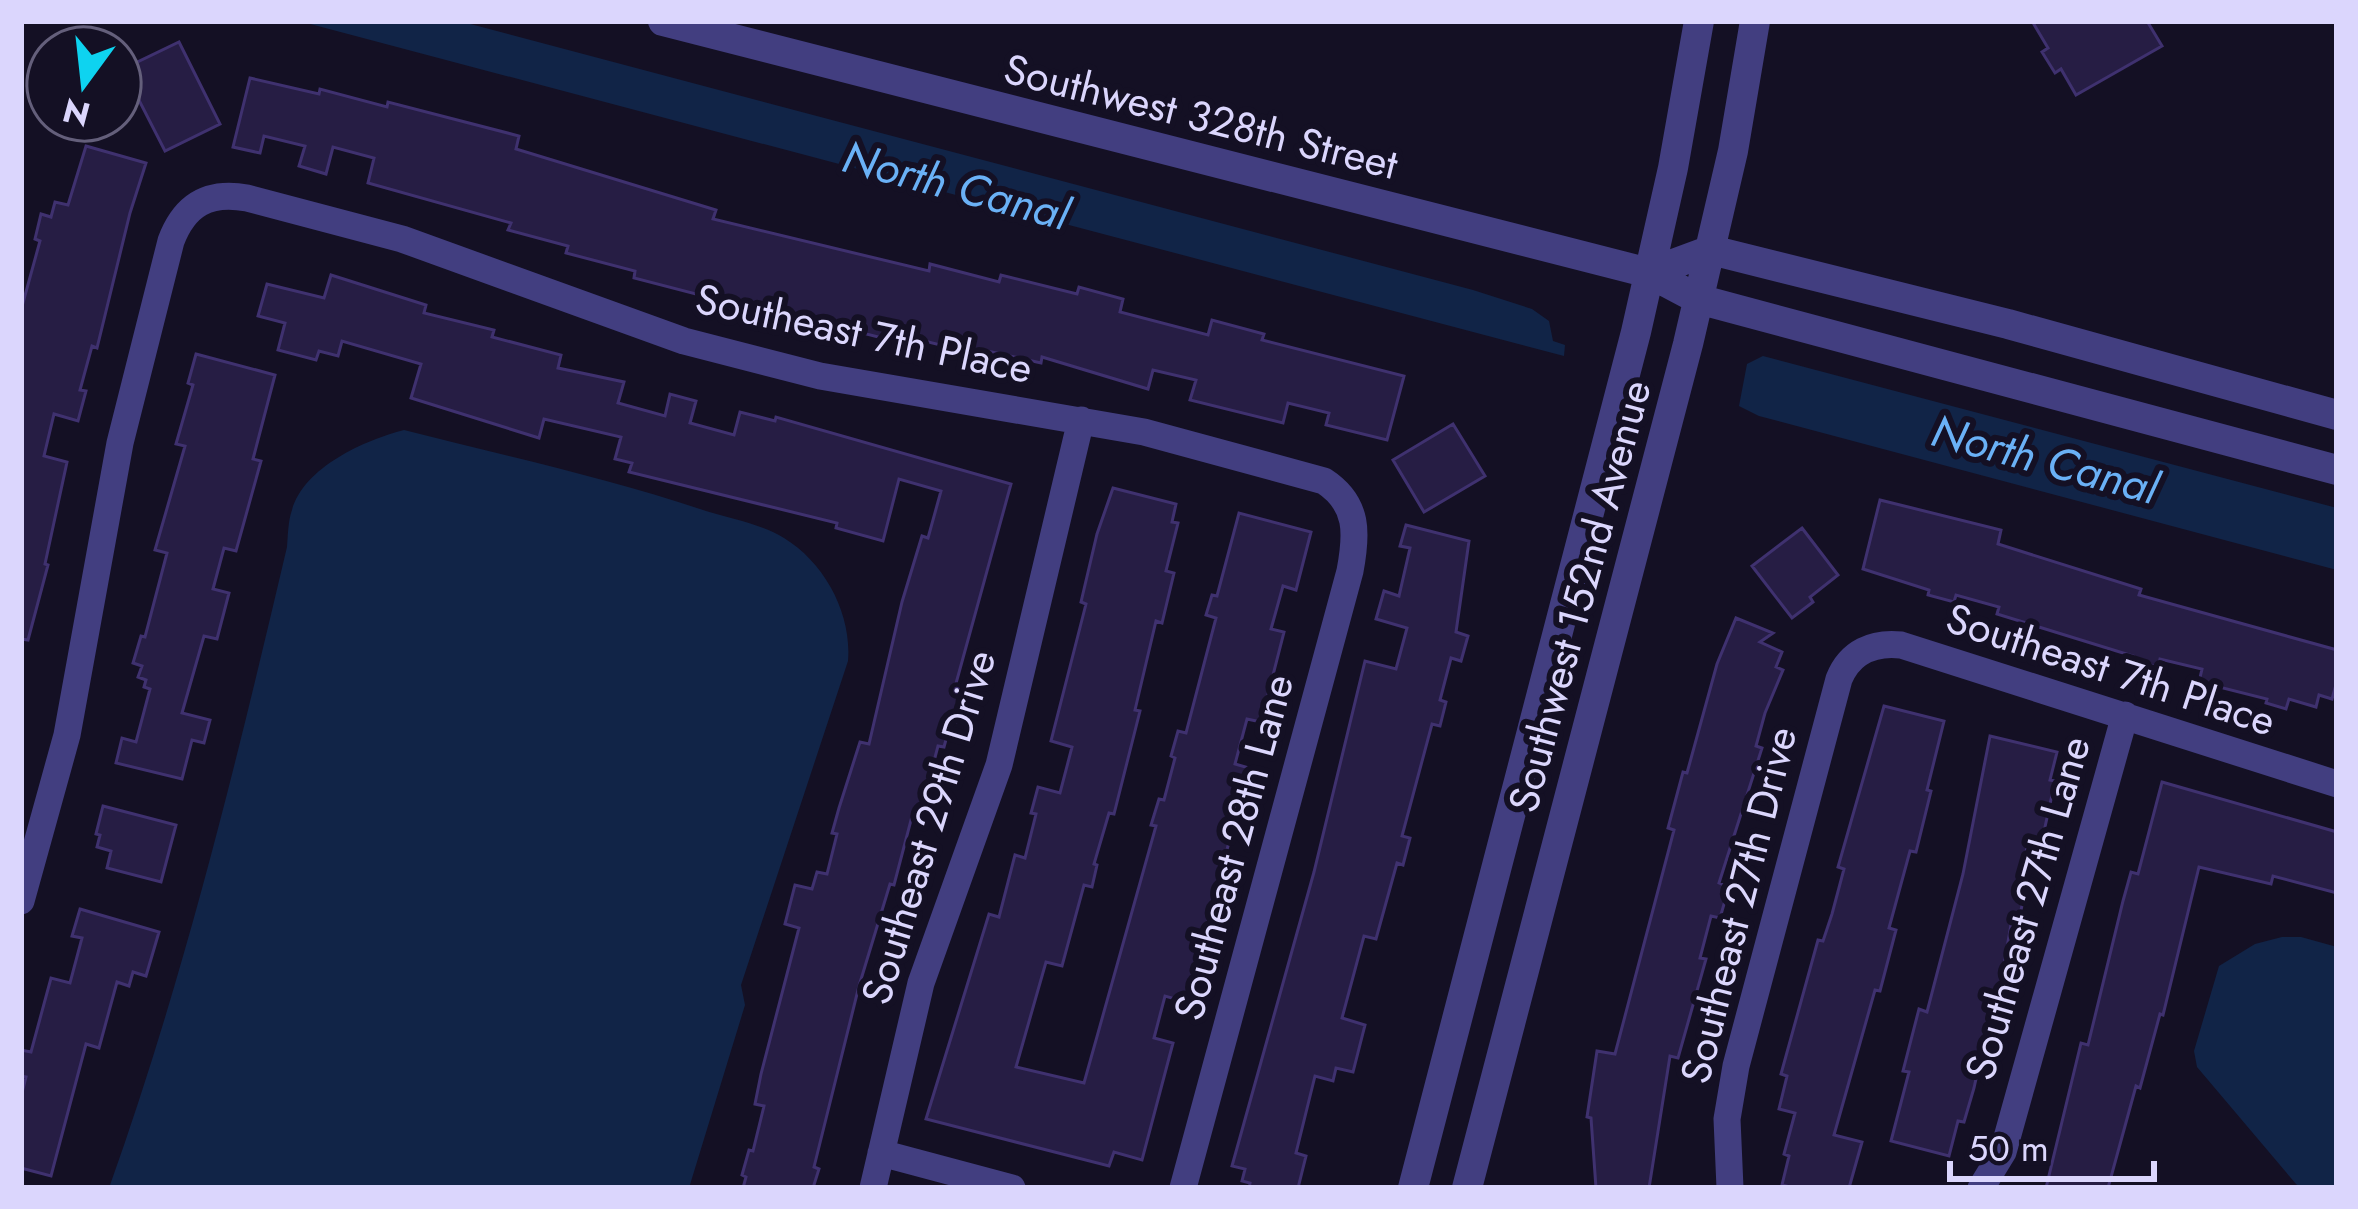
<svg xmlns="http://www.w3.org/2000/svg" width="2358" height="1209" viewBox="0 0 2358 1209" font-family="Jost,sans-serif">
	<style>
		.water { fill: #112447 }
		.building { fill: #261d44; stroke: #3f316f; stroke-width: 3 }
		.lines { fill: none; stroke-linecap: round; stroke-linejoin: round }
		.minor { stroke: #423e80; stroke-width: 27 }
		.tertiary { stroke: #423e80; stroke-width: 30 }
		.labels { text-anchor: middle; stroke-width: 12; stroke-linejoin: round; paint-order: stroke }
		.street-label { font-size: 42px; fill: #dbd6fd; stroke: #141024 }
		.water-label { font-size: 45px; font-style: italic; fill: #6ab1f6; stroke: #141024 }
	</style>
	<rect width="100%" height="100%" fill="#141024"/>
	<path class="water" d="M299 21H459L1473 290 1532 309 1549 321 1553 341 1565 345 1564 356Z
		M1763 356 2337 508V570L1759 416 1739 406 1747 364Z
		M404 430C505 456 608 478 706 511 731 519 762 524 784 538 825 563 852 614 848 661L741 985 745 1005 689 1188H109C184 978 236 764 287 547 288 535 288 521 292 510 304 467 365 440 404 430Z
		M2282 937H2301L2337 947V1188H2301L2296 1184 2197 1067 2194 1051 2219 966 2255 944Z"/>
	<path class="building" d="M2032 21H2147L2162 46 2076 95 2061 69 2055 73 2042 52 2048 48Z
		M179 42 220 124 165 151 123 69Z
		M250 78 319 94 320 89 387 107 388 102 519 136 516 149 716 210 713 219 929 271 930 264 999 282 1001 275 1077 294 1079 287 1123 299 1120 312 1208 335 1212 320 1264 334 1262 340 1404 376 1387 440 1326 425 1329 413 1288 403 1283 423 1190 400 1196 380 1153 370 1148 389 1042 357 1041 363 974 348 973 353 904 336 902 343 807 319 806 326 765 318 703 300 704 296 634 278 635 271 566 253 568 246 508 230 511 223 368 183 374 158 333 147 326 174 299 166 305 146 264 136 260 153 233 147Z
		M86 146 146 163 130 213 97 348 92 346 80 390 86 391 78 421 54 414 44 456 67 462 45 564 48 565 28 640 21 639V310L40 241 35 239 41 214 51 217 55 202 68 205Z
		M331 275 426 305 424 313 494 330 492 337 561 355 558 368 624 382 618 403 665 416 670 394 696 401 690 423 734 435 740 412 775 421 776 417 1011 484 955 687 962 689 964 694 956 722 951 721 944 747 938 746 918 822 911 820 894 885 890 884 859 986 814 1167 819 1169 813 1188H743L746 1177 742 1175 749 1150 753 1151 764 1106 755 1104 761 1074 799 928 785 924 795 885 812 889 817 872 827 874 837 834 832 833 839 808 860 742 869 744 902 602 922 536 928 538 941 491 899 479 883 541 836 528 837 523 629 472 632 463 615 459 621 437 544 419 539 438 411 398 421 364 342 341 338 356 319 351 316 360 278 350 285 323 258 316 267 284 324 298Z
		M196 354 275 375 253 459 261 461 236 551 224 548 213 589 229 593 217 639 204 636 182 713 210 720 204 743 192 740 182 779 116 763 122 738 136 742 150 689 144 687 146 680 138 677 142 666 133 663 141 636 145 637 167 553 155 550 185 446 176 444 193 385 188 383Z
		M1453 424 1485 476 1424 512 1393 460Z
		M1113 488 1176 504 1172 522 1178 523 1166 571 1174 573 1162 623 1156 621 1135 710 1140 711 1114 814 1109 813 1094 864 1097 865 1092 887 1084 885 1062 966 1046 962 1016 1067 1084 1083 1156 826 1151 825 1159 799 1164 800 1175 758 1171 756 1178 731 1186 733 1216 618 1206 615 1212 595 1217 596 1239 513 1311 532 1296 590 1283 586 1271 629 1284 632 1261 722 1247 719 1235 764 1249 768 1186 1002 1165 996 1154 1038 1173 1043 1142 1160 1114 1152 1109 1166 926 1119 989 914 999 917 1015 855 1025 858 1036 814 1031 813 1038 787 1060 793 1072 747 1051 741 1086 604 1081 602 1097 534Z
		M1880 500 2001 530 1998 544 2141 589 2139 595 2337 650V681L2332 699 2319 695 2316 707 2289 699 2286 709 2266 703 2267 699 2199 682 2202 669 2160 659 2158 667 2132 660 2133 656 1997 614 1999 607 1956 595 1954 602 1928 595 1929 590 1863 569Z
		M1406 525 1469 541 1456 632 1468 636 1461 661 1451 658 1440 700 1446 702 1440 726 1432 724 1402 836 1410 838 1403 865 1397 863 1376 939 1364 936 1342 1018 1365 1025 1353 1072 1336 1068 1333 1081 1315 1076 1296 1153 1306 1156 1298 1188H1249L1250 1183 1242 1181 1245 1169 1232 1166 1314 872 1365 661 1396 669 1407 628 1376 619 1384 591 1399 596 1410 548 1400 546Z
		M1802 528 1838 575 1810 597 1813 602 1792 618 1752 566Z
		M1736 618 1773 633 1760 642 1782 652 1776 667 1783 670 1765 713 1756 746 1762 748 1719 883 1729 887 1720 918 1711 916 1700 958 1706 959 1678 1058 1670 1056 1649 1188H1596L1591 1118 1587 1117 1597 1051 1615 1054 1674 830 1668 828 1683 772 1687 773 1717 664Z
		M1884 706 1944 721 1927 790 1931 791 1916 852 1910 851 1889 928 1896 930 1880 991 1875 990 1834 1135 1862 1142 1849 1188H1794L1782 1185 1789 1156 1784 1154 1795 1113 1779 1109 1787 1076 1781 1074 1818 940 1823 941 1832 914 1844 869 1838 867Z
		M1990 736 2057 752 2050 780 2055 781 2040 850 2027 847 2018 887 2026 889 2020 914 2013 913 2000 988 1996 987 1974 1088 1964 1122 1958 1121 1949 1156 1891 1141 1909 1072 1903 1071 1919 1009 1927 1012 1963 874Z
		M2162 782 2337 832V893L2273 876 2271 884 2199 867 2163 1015 2160 1014 2140 1088 2136 1086 2108 1188H2046L2081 1043 2088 1045 2123 901 2131 872 2138 874Z
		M103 806 176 825 161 882 107 868 111 851 97 847 100 835 96 834Z
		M80 909 159 932 146 976 133 972 129 986 117 982 99 1048 86 1044 51 1176 21 1168V1097L26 1077 21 1076V1050L31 1052 51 978 70 983 82 938 72 936Z"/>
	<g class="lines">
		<path class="minor" d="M21 901 67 735 120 443 171 241C185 204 209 191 247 198L402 239 684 341 820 376 1144 432 1324 481C1359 504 1357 534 1350 571L1183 1188
			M881 1153 1012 1188
			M873 1188 921 983 999 765 1081 420
			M1730 1188 1727 1119 1736 1066 1839 679C1850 652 1873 642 1901 645L2337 784
			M1981 1188 2003 1152 2125 715"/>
		<path class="tertiary" d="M663 21 1649 273 1698 299 2337 470
			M1649 273 1711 250 2008 324 2337 415
			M1413 1188 1636 332 1673 168 1699 21
			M1467 1188 1688 344 1733 151 1755 21"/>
	</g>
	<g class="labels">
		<g class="street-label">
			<text transform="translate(1201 116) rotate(14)" y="15">Southwest 328th Street</text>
			<text transform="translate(864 333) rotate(12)" y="15">Southeast 7th Place</text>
			<text transform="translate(1579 596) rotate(-75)" y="15">Southwest 152nd Avenue</text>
			<text transform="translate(2111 669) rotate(18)" y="15">Southeast 7th Place</text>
			<text transform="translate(928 827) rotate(-73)" y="15">Southeast 29th Drive</text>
			<text transform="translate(1233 847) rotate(-75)" y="15">Southeast 28th Lane</text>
			<text transform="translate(1738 905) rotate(-76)" y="15">Southeast 27th Drive</text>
			<text transform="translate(2027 908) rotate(-74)" y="15">Southeast 27th Lane</text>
		</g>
		<g class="water-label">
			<text transform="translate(956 185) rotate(15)" y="16">North Canal</text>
			<text transform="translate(2045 459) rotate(15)" y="16">North Canal</text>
		</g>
	</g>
	<rect width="2358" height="1209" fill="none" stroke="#dbd6fd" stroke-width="48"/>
	<g transform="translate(84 84) rotate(195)"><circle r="57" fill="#141024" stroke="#645f7b" stroke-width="3"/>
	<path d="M0-9L21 45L0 30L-21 45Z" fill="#0ed3f0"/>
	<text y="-18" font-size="33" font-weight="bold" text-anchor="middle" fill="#dbd6fd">N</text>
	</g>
	<path d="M1950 1161v18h204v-18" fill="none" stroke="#dbd6fd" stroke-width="6"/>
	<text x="1968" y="1161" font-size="36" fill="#dbd6fd" stroke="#141024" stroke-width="9" paint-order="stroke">50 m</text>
</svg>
